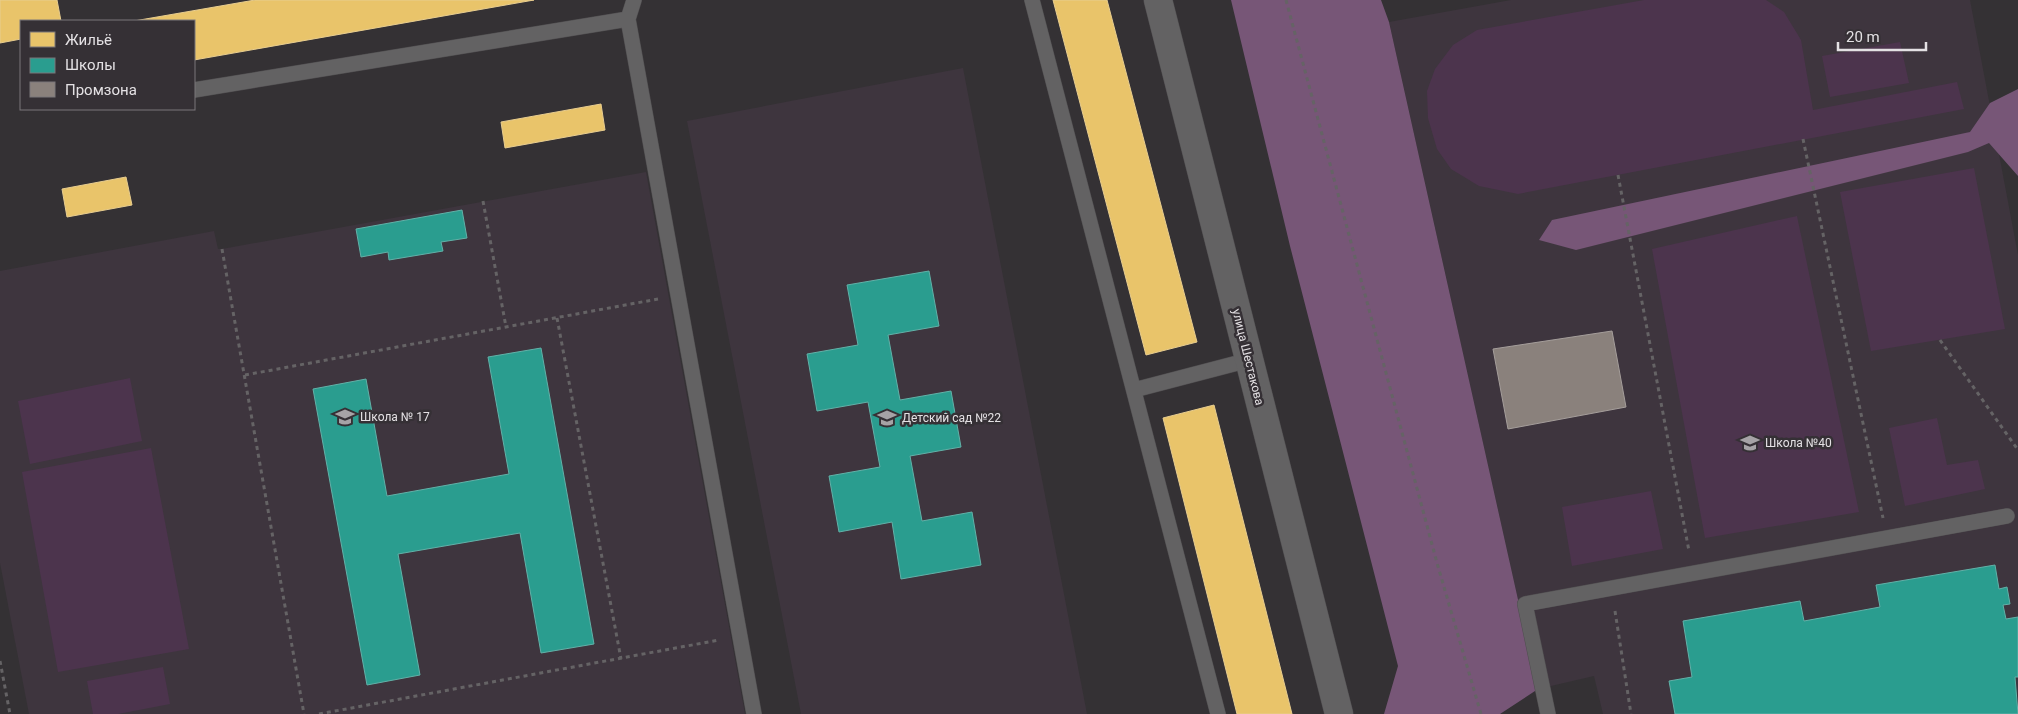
<svg xmlns="http://www.w3.org/2000/svg" width="2018" height="714" viewBox="0 0 2018 714" font-family="Roboto,sans-serif">
	<style>
		.built { fill: #3e353e }
		.green { fill: #4c344d }
		.forest { fill: #775677 }
		.homes { fill: #e9c46a; stroke: #e8cd8f }
		.schools { fill: #2a9d8f; stroke: #62b1a8 }
		.industry { fill: #8a817c; stroke: #a59e9b }
		.lines { fill: none; stroke-linecap: round; stroke-linejoin: round }
		.lane-casing { stroke: #504e50; stroke-width: 16 }
		.street-casing { stroke: #504e50; stroke-width: 29 }
		.path { stroke: #656365; stroke-width: 3; stroke-dasharray: 4 4; stroke-linecap: butt }
		.lane { stroke: #636263; stroke-width: 15 }
		.street { stroke: #636263; stroke-width: 28 }
		.labels { text-anchor: middle; stroke-width: 5; stroke-linejoin: round; paint-order: stroke }
		.street-label { font-size: 12px; fill: #e4e1e4; stroke: #353035 }
		.poi-label { font-size: 12px; fill: #e4e1e4; stroke: #353035; text-anchor: start }
	</style>
	<rect width="100%" height="100%" fill="#343134"/>
	<path class="built" d="M1511 0H1970L2018 255V714H1603L1594 676 1538 689 1389 22Z
		M963 68 1087 714H801L687 121Z
		M646 172 745 714H29L0 563V271L214 231 218 249H222Z"/>
	<path class="green" d="M1644 0H1766L1784 12 1801 40 1813 110 1957 82 1964 109 1518 194 1479 186 1451 169 1437 149 1428 118 1427 91 1435 69 1453 45 1477 30Z
		M1900 42 1909 83 1830 97 1822 56Z
		M1974 168 2005 329 1871 351 1840 192Z
		M1797 216 1859 512 1705 538 1652 249Z
		M130 378 142 441 30 464 18 401Z
		M1937 418 1947 465 1978 460 1985 489 1905 506 1889 428Z
		M151 448 189 649 58 672 22 472Z
		M1651 491 1663 549 1572 566 1562 507Z
		M163 667 170 704 118 714H93L87 681Z"/>
	<path class="forest" d="M1231 0H1381L1389 22 1538 689 1500 714H1384L1398 666 1290 246Z
		M2018 89V176L1989 143 1968 152 1576 250 1539 240 1552 220 1970 132 1990 103Z"/>
	<path class="homes" d="M0 0H57L61 21H21V39L0 43Z
		M255 0H534L194 60V21H134Z
		M1053 0H1107L1197 342 1146 355Z
		M601 104 605 130 505 148 501 122Z
		M126 177 132 205 67 217 62 189Z
		M1214 405 1292 714H1237L1163 418Z"/>
	<path class="schools" d="M462 210 467 238 441 242 443 251 389 260 388 252 361 257 356 229Z
		M929 271 939 326 888 335 900 400 951 391 961 447 910 456 922 521 972 512 981 565 901 579 892 522 839 532 829 476 880 467 868 402 817 411 807 354 858 345 847 285Z
		M541 348 594 644 541 653 520 533 398 554 420 675 367 685 313 389 366 379 387 496 509 474 488 357Z
		M1995 565 1999 589 2007 587 2010 604 2003 605 2006 619 2018 617V677H2015L2018 714H1675L1669 681 1692 677 1683 621 1800 601 1804 621 1826 617 1880 607 1876 585Z"/>
	<path class="industry" d="M1612 331 1626 407 1508 429 1493 349Z"/>
	<g class="lines">
		<g class="lane-casing">
			<path id="lane" d="M634 0 628 19 754 714
				M1032 0 1218 714
				M194 90 628 19
				M1134 390 1249 360
				M1548 714 1525 604 2007 516"/>
		</g>
		<g class="street-casing">
			<path id="street" d="M1158 0 1339 714"/>
		</g>
		<path class="path" d="M1286 0 1437 563 1481 714
			M1803 139 1883 518
			M1618 175 1689 551
			M483 201 506 327
			M222 249 304 714
			M557 318 621 659
			M1940 340 2018 450
			M245 375 658 299
			M1615 611 1631 714
			M0 661 10 714
			M319 714 719 640"/>
		<use href="#lane" class="lane"/>
		<use href="#street" class="street"/>
	</g>
	<defs>
		<g id="school-bare" transform="scale(1.5)"><path d="M0-5L7-2L0 1L-7-2ZM-4 1L0 2.5L4 1V4Q0 6-4 4Z" fill="#a6a3a6" stroke="#353035" stroke-width="2.5" paint-order="stroke"/></g>
	</defs>
	<g fill-rule="evenodd">
		<use href="#school-bare" x="345" y="417"/>
		<use href="#school-bare" x="887" y="418"/>
		<use href="#school-bare" x="1750" y="443"/>
	</g>
	<g class="labels">
		<g class="street-label">
			<text transform="translate(1248 357) rotate(76)" y="4">улица Шестакова</text>
		</g>
		<g class="poi-label">
			<text x="360" y="421">Школа № 17</text>
			<text x="902" y="422">Детский сад №22</text>
			<text x="1765" y="447">Школа №40</text>
		</g>
	</g>
	<rect x="20" y="20" width="175" height="90" fill="#353035" stroke="#7b777b"/>
	<rect x="30" y="32" width="25" height="15" fill="#e9c46a" stroke="#7b777b"/>
	<text x="65" y="45" font-size="15" fill="#e4e1e4">Жильё</text>
	<rect x="30" y="58" width="25" height="15" fill="#2a9d8f" stroke="#7b777b"/>
	<text x="65" y="70" font-size="15" fill="#e4e1e4">Школы</text>
	<rect x="30" y="82" width="25" height="15" fill="#8a817c" stroke="#7b777b"/>
	<text x="65" y="95" font-size="15" fill="#e4e1e4">Промзона</text>
	<path d="M1838 42v8h88v-8" fill="none" stroke="#e4e1e4" stroke-width="2.5"/>
	<text x="1846" y="42" font-size="15" fill="#e4e1e4" stroke="#353035" stroke-width="4" paint-order="stroke">20 m</text>
</svg>
